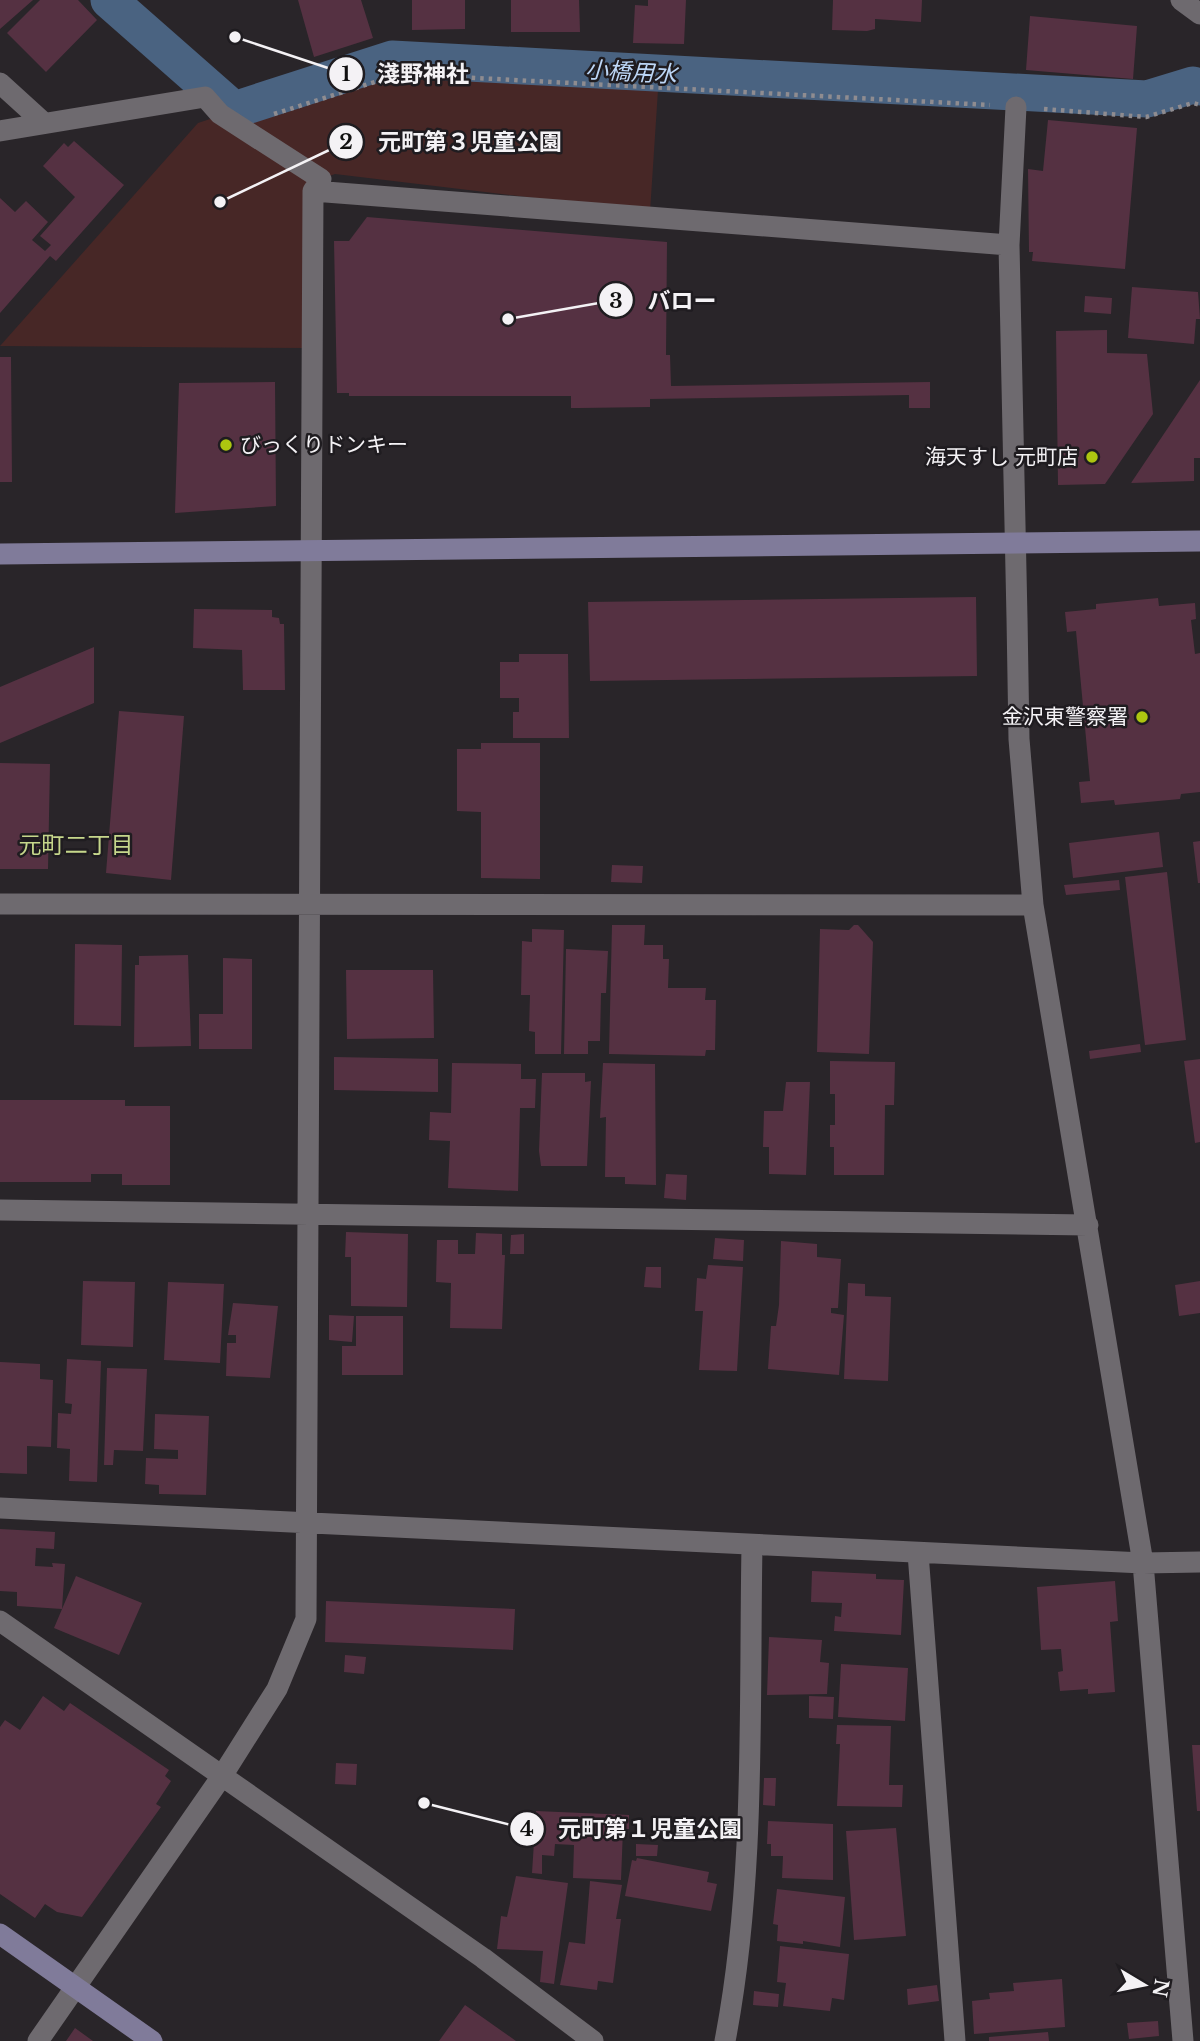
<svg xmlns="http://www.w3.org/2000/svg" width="1200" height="2041" viewBox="0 0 1200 2041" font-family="'Libre Baskerville','Noto Sans JP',serif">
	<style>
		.green { fill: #472726 }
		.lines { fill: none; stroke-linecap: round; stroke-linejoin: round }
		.canal { stroke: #4a6381; stroke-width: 37 }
		.building { fill: #553142 }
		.path { stroke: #8f8c90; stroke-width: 4.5; stroke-dasharray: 3.5 5; stroke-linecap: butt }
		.street { stroke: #6e6a6f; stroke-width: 21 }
		.secondary { stroke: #807b9a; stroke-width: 21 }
		.poi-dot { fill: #adc610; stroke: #1f1c20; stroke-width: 2.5 }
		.labels { text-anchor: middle; stroke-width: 5; stroke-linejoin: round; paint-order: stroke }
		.poi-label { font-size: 21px; fill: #f4f2f5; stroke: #1f1c20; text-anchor: end }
		.water-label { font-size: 23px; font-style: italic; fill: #bdd7f7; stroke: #1f1c20 }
		.neighbourhood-label { font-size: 23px; fill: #c6d78b; stroke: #1f1c20 }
		.leader { fill: none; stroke: #f4f2f5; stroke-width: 2.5 }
		.callout-dot { fill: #f4f2f5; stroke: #1f1c20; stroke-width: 2.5 }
		.mark-label { font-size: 21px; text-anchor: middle; font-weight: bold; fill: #111 }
		.callout-label { font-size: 23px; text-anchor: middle; font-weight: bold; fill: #f4f2f5; stroke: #1f1c20; stroke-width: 5; stroke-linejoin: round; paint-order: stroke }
	</style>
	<rect width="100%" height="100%" fill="#292529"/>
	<path class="green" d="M392 59 659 75 650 212 335 174 321 179 307 348 0 346 198 123Z"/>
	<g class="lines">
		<path class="canal" d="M109 0 234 110 392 59 1147 99 1193 85 1200 87"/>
	</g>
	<path class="building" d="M0 0H33L0 29Z
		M40 0H78L97 20 46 72 7 33Z
		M298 0H361L373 38 314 57Z
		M412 0H465V29L412 30Z
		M511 0H579L580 32H511Z
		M648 0H686L684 44 633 43 635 5 648 6Z
		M833 0H922L921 22 875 19V29L867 31 832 30Z
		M1030 16 1137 26 1133 79 1026 70Z
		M1048 120 1137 128 1125 269 1032 261 1033 252H1029L1028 169 1043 171Z
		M74 141 124 185 56 261 50 256 0 313V198L15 212 26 201 48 222 32 240 45 251 51 245 40 236 75 197 43 166 64 143 68 147Z
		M367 217 667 242 666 355H670L671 386 930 382V408H909V395L650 399V407L580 408H571V396H349V393H337L334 241H349Z
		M1132 287 1198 292 1200 319H1196L1194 344 1128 338Z
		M1085 296 1112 298 1111 314 1084 312Z
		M1107 330V353L1147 354 1153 414 1105 484 1058 485 1056 331Z
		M0 357H11L12 482H0Z
		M1200 380V458H1194V481L1131 483Z
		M275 382 276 506 175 513 179 383Z
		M976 597 977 676 590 681 588 602Z
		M1158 598 1159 606 1195 603 1196 619 1191 620 1195 654 1200 653V792L1181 794 1180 799 1115 805 1114 800 1081 803 1079 782 1090 781 1076 631 1067 632 1065 612 1096 609V604Z
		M194 609 272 610V617L279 618 280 624H284L285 690H243L242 650 193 648Z
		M94 647V703L0 743V687Z
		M519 654H568L569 738H513V712H519V698H500V662H519Z
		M119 711 184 716 171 880 106 873Z
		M481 743H540V879L481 878V812L457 811V749H481Z
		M0 763 50 764 48 869H0Z
		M1159 832 1163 867 1073 878 1069 843Z
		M1200 841V883H1198L1193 842Z
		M612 865 643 866 642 883 611 882Z
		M1167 872 1186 1040 1145 1045 1125 877Z
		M1119 880 1120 890 1066 895 1064 885Z
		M612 925H645L644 945H663V959H669L668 988H706L705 1000H716L715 1050H706L705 1056 609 1054Z
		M854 925H858L873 942 869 1054 817 1052 820 929 849 930Z
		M532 929 564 930 561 1054H535V1032L529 1031 530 995H521L522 941 532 942Z
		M75 944 122 945 121 1026 74 1025Z
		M566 949 608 951 606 993H601L600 1041H588V1054H564Z
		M188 955 191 1046 134 1047 135 965H139V956Z
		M223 958 252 959V1049H199V1014H223Z
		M346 970H433L434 1038 347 1039Z
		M1140 1044 1141 1052 1090 1059 1089 1051Z
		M334 1057 438 1059V1092L334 1090Z
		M1200 1059V1142L1195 1143 1184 1061Z
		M830 1061 895 1062 894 1105H885L884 1175H834V1147H830V1125H835V1094H830Z
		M452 1063 521 1064V1079H536L535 1108H520L518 1191 448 1188 450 1141 429 1140 430 1112 451 1113Z
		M603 1063 655 1064 656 1185 625 1184V1177H605L606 1117 600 1118Z
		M542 1073H585V1082L591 1081 587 1166H541L539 1151Z
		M786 1082H810L806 1175 769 1174V1147H763L764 1111H783Z
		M0 1100H125V1106H170V1185H122V1174H91V1182H0Z
		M666 1174 687 1175 686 1200 664 1198Z
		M346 1232 408 1234 407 1307 351 1306V1257H345Z
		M476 1233 502 1234V1255H505L502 1329 450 1328 451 1283 436 1282 437 1240H458V1254H475Z
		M524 1234V1254H510L511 1235Z
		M715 1238 744 1240 743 1261 713 1259Z
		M781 1241 817 1244V1257L841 1259 838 1308H831V1313L844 1315 839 1375 768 1369 771 1326H776L779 1305Z
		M708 1265 743 1267 737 1371 699 1370 703 1311H695L697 1278 706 1279Z
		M646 1267H661V1288L644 1287Z
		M83 1281 135 1282 133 1347 81 1345Z
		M1200 1281V1313L1179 1316 1175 1285Z
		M168 1282 224 1284 220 1363 164 1360Z
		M848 1283 865 1284V1296L891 1297 888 1381 844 1379Z
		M233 1303 278 1306 270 1378 226 1376 227 1343H236V1335H228Z
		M329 1315 354 1316 352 1342 329 1340Z
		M356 1316H403V1375H342V1346H356Z
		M67 1359 101 1361 97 1482 69 1481 70 1449 57 1448 58 1413 71 1414 72 1404 65 1403Z
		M0 1362 40 1364V1379L53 1380 51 1447 27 1446V1474L0 1473Z
		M107 1368 147 1369 143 1451 114 1450 113 1465H104Z
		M155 1414 209 1416 206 1495 159 1494V1485L145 1484 146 1458 178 1459V1450L154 1449Z
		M0 1529 55 1532 54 1549 36 1548 35 1566 53 1567 52 1563 65 1564 62 1609 17 1606V1592L0 1591Z
		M812 1571 876 1574V1579L904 1580 901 1635 834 1631 835 1616 841 1617 842 1603 811 1602Z
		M76 1576 142 1603 119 1655 54 1628Z
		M1115 1581 1118 1621 1110 1622 1115 1692 1088 1694V1689L1060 1691 1058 1672 1063 1671 1061 1649 1041 1650 1037 1587Z
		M326 1601 515 1609 513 1650 325 1642Z
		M769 1637 822 1640 820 1662 829 1663 827 1694 767 1695Z
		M345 1655 366 1657 364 1674 344 1672Z
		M841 1664 908 1668 905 1721 838 1717Z
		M43 1696 64 1711 70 1703 169 1770 165 1776 171 1781 156 1804 161 1807 82 1917 57 1912 45 1904 35 1918 0 1894V1727L5 1720 20 1730Z
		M809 1696 834 1697 833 1719 809 1718Z
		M837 1725 891 1726 889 1785H903L902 1807 837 1806 840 1744H836Z
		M1192 1745H1200V1811H1197Z
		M336 1763 357 1764 356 1785 335 1784Z
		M764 1778H776L775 1806 763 1805Z
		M536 1811 629 1815V1829H623L621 1880 573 1878 574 1845 555 1844 554 1856 542 1855V1874L532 1873Z
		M768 1821 833 1824V1880L782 1878 783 1856H771V1844H767Z
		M896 1828 906 1936 854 1940 846 1831Z
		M636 1844 658 1845 657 1856H636Z
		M637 1858 709 1872 707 1882 717 1884 711 1911 625 1896 632 1860 636 1861Z
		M516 1876 568 1883 554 1984 540 1982 543 1951 497 1949 501 1916 507 1917Z
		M590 1881 622 1885 616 1919H621L613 1983 598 1981 597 1990 560 1985 569 1942 585 1944Z
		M777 1889 845 1897 840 1947 803 1941V1944L777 1941 778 1925 773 1924Z
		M780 1946 849 1954 844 2000 832 1998 830 2011 783 2006 786 1983 777 1982Z
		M1062 1979 1065 2027 974 2034 972 2001 990 1999 989 1993 1014 1991 1013 1983Z
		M937 1985 939 2001 908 2005 907 1989Z
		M754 1991 779 1994 778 2007 753 2005Z
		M465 2005 516 2041H439Z
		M1158 2021 1159 2036 1129 2039 1127 2023Z
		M75 2028 93 2041H66Z
		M1048 2032 1049 2041H989V2037Z"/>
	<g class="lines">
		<path class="path" d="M1044 109 1146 117 1193 103 1200 105
			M274 114 400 74 990 105"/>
		<path class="street" d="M1181 0 1200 14
			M0 83 44 123
			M1016 107 1009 245 1017 618 1019 739 1033 905 1143 1563 1183 2041
			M0 131 205 97 220 114 321 179 313 191 306 1619 277 1689 222 1776 38 2041
			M313 191 1009 245
			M0 904 1033 905
			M0 1210 1088 1225
			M0 1508 1143 1563 1200 1562
			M918 1553 955 2041
			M0 1621 483 1958 593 2041
			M725 2041C756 1880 749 1708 752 1545"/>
		<path class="secondary" d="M0 554 1200 541
			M0 1934 152 2041"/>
	</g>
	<g class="poi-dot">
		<circle cx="226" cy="445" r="7"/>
		<circle cx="1092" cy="457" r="7"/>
		<circle cx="1142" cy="717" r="7"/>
	</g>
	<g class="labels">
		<g class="poi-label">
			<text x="240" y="452" text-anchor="start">びっくりドンキー</text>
			<text x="1078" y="464">海天すし 元町店</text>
			<text x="1128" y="724">金沢東警察署</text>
		</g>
		<g class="water-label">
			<text transform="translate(631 72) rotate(3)" y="8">小橋用水</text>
		</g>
		<g class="neighbourhood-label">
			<text x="76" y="853">元町二丁目</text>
		</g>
	</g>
	<path class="leader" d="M235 37L346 74M220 202L346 142M508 319L616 300M424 1803L527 1829"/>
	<g class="callout-dot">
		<circle cx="235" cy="37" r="7"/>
		<circle cx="220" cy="202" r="7"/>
		<circle cx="508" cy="319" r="7"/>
		<circle cx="424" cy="1803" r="7"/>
		<circle cx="346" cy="74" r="18"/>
		<circle cx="346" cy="142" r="18"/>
		<circle cx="616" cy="300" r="18"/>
		<circle cx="527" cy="1829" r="18"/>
	</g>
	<g class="mark-label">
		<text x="346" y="81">1</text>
		<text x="346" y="149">2</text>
		<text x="616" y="308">3</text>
		<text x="527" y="1836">4</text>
	</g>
	<g class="callout-label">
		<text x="423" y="82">淺野神社</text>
		<text x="470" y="150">元町第３児童公園</text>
		<text x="682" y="309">バロー</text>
		<text x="650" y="1837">元町第１児童公園</text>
	</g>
	<g transform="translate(1144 1985) rotate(100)" stroke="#1f1c20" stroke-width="5" paint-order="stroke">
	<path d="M0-5L12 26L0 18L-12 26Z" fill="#f4f2f5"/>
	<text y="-10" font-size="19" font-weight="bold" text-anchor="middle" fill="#f4f2f5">N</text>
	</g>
</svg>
